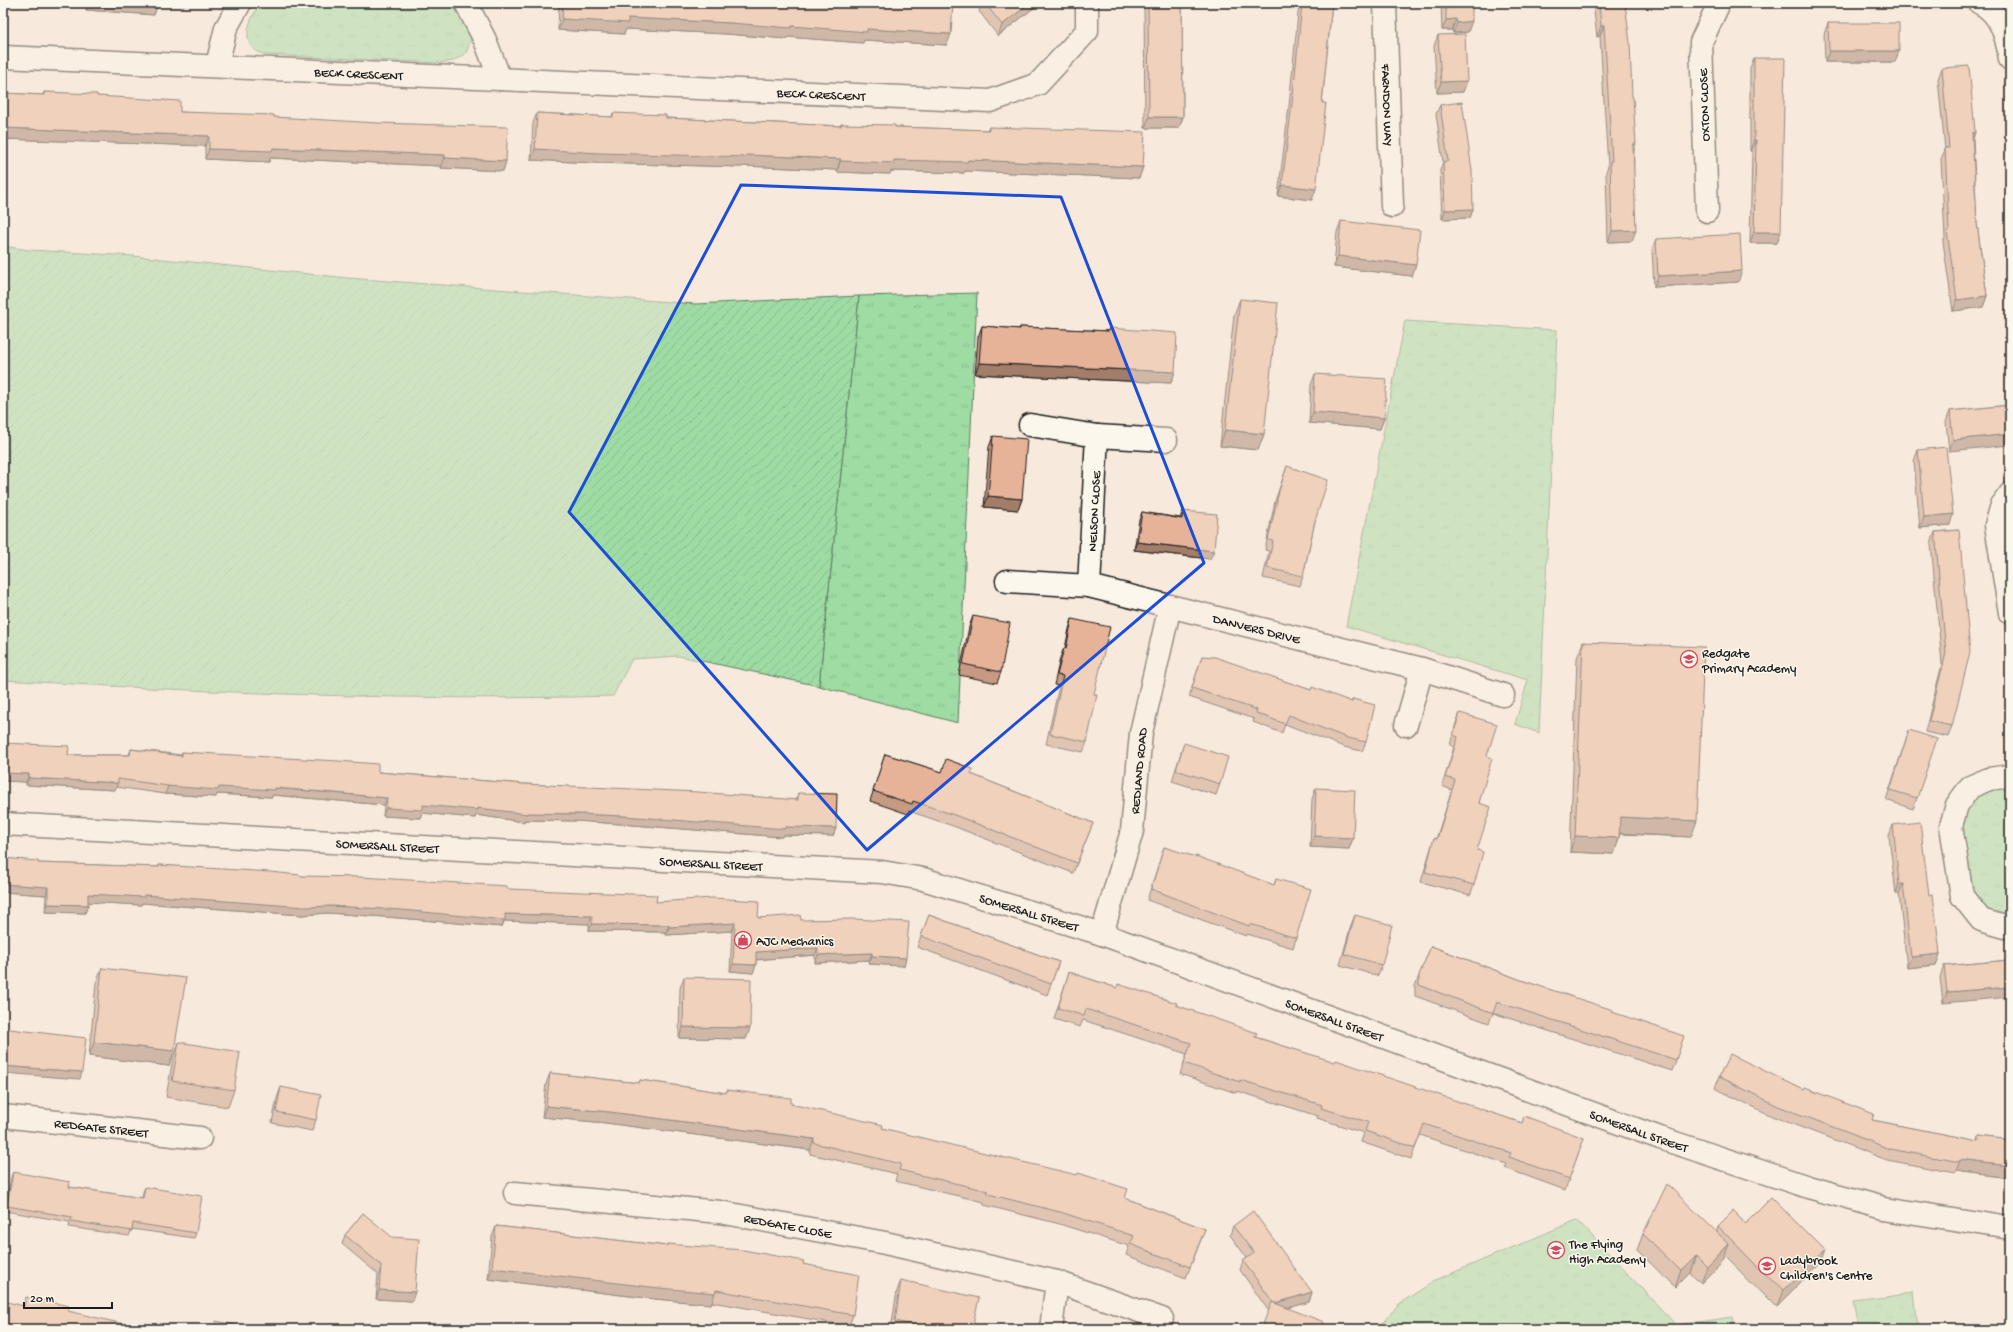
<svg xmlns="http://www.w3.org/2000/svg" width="2013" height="1332" viewBox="0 0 2013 1332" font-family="'Gochi Hand',sans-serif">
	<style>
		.grass { fill: url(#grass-tufts); stroke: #5d7c60 }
		.garden { fill: url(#garden-furrows); stroke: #5d7c60 }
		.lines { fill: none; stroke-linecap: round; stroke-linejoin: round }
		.street-casing { stroke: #1c1c1c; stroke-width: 25 }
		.street { stroke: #fbf7ec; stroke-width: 22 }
		.wall { fill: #c69a83; stroke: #1c1c1c }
		.shaded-wall { fill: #a17d6a; stroke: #1c1c1c }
		.building { fill: #e6b398; stroke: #1c1c1c }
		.marked { fill: none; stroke: #1d4ed8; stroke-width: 3; stroke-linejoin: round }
		.labels { text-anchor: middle; stroke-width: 3; stroke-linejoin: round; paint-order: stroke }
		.street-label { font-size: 13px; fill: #1c1c1c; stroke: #fbf7ec }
		.poi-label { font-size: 13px; fill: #1c1c1c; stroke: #fbf7ec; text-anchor: start }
	</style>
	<defs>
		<pattern id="grass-tufts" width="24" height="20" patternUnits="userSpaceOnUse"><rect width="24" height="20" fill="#9edca4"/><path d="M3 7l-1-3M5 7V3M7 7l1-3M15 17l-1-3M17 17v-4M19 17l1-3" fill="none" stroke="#88bc8d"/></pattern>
		<pattern id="garden-furrows" width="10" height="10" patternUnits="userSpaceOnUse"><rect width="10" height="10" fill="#9edca4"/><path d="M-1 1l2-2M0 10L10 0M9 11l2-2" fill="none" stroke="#88bc8d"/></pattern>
	</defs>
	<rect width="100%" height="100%" fill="#f7e9db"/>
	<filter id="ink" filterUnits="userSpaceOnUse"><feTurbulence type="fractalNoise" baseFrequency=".025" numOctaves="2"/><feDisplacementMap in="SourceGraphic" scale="8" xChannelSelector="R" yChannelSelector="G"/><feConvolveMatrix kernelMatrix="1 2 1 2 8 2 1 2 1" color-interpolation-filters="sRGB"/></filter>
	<g filter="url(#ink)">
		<path class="grass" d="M262 3H454L473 34 466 53 453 61 441 63 266 55C263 54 257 52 254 50 241 37 251 14 262 3Z
			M977 293 958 723 819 686 859 296Z
			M1405 321 1557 330 1539 733 1515 724 1528 680 1346 626Z
			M2010 787V916L2003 917 1991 912 1980 902 1972 890 1962 825 1968 809 1977 796 1990 790Z
			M1577 1220 1676 1325 1733 1317 1735 1329H1377L1399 1304 1436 1280Z
			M1914 1292 1918 1329H1859L1854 1300Z"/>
		<path class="garden" d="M3 246 29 250 133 256 348 278 696 304 859 296 819 686 679 656 632 659 613 696C410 702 206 692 3 680Z"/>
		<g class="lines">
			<g class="street-casing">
				<g id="street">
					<path d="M466 3 485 40 500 79"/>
					<path id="s1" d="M1385 3 1392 206"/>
					<path d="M1980 3C2001 13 2007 38 2010 59"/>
					<path id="s2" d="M3 57 990 101 1038 84 1087 31V3"/>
					<path d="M217 65 226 28 240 3"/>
					<path d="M1707 211 1701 42 1719 3"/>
					<path d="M1030 425 1097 436 1166 440"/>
					<path d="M2010 494 2002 505 1996 525 2010 613"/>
					<path id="s3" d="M1007 581 1089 586 1422 669 1503 695"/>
					<path id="s4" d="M1089 586 1097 436"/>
					<path d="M1406 725 1422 669"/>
					<path d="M2010 776 1989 779 1970 787 1957 805 1951 826 1962 896 1981 920 2005 927H2010"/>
					<path id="s5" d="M3 824 882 872 923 879 1102 934 1660 1138 1808 1187 1884 1208 2010 1228"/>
					<path id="s6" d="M1102 934 1132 831 1141 733 1170 606"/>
					<path id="s7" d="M3 1116 200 1138"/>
					<path id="s8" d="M515 1193 720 1212 885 1243 1057 1282 1162 1319"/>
					<path d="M1051 1329 1057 1282"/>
				</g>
			</g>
			<use href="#street" class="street"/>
		</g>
		<path class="wall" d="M87 3H158L154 15 86 10Z
			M559 3H953L947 45 864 40 863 43 788 37 787 39 727 34 626 29 624 34 558 30Z
			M982 3H1040L998 36 979 11Z
			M1144 3H1182L1183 117 1179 128H1145Z
			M1299 3H1332L1322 103 1312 200 1278 196 1289 106Z
			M1441 3H1472L1468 32 1453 33 1452 30H1442Z
			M1593 3H1625L1634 151 1632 241 1608 242 1606 172 1608 166 1600 36 1597 37Z
			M1828 23 1899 51 1895 62H1825L1824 34Z
			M1438 35 1467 81 1463 92 1437 93 1434 46Z
			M1754 58 1777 243H1750L1752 151H1750V68Z
			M1942 68 1975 132 1973 139 1977 224 1987 296 1983 307 1953 311 1943 242 1945 238 1941 159 1945 150 1938 79Z
			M44 92 97 96 180 112 274 117 506 161 503 171 441 168V166L270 158 269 162 205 159V146L3 139V93L43 95Z
			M1440 105 1473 209 1470 218 1442 219 1440 170 1443 162 1436 114Z
			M537 113 612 117 613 113 666 118 841 126V124L895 127 988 130 989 127 1143 167 1139 178 965 171 964 173 891 171 890 174 837 172V170L743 166 742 167 595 163 531 160 533 123Z
			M1341 221 1412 276 1334 267 1337 232Z
			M1656 239 1738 282 1654 287 1652 249Z
			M1240 299 1264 434 1258 450 1220 446 1234 315Z
			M982 326 1019 329 1020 327 1108 331 1109 328 1175 372 1171 383 975 374 978 337Z
			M1315 374 1384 418 1380 429 1309 423 1311 385Z
			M2010 405 1949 451 1946 422 1950 411Z
			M993 436 1022 499 1018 510 984 507 989 447Z
			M1918 450 1950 525 1920 528 1914 461Z
			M1287 466 1315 521 1303 576 1300 586 1263 578 1269 551 1265 550 1275 501Z
			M1183 511 1210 559 1134 550 1139 520 1142 512 1180 518Z
			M1959 530 1952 726 1948 737 1925 732 1942 664 1931 543 1935 532Z
			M973 616 1001 672 997 683 959 675 969 627Z
			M1072 619 1094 694 1087 742 1083 752 1046 744 1059 686 1054 685 1060 658 1064 648H1065L1069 629Z
			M1583 642 1691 837 1620 834 1619 838 1614 854 1570 852 1577 658Z
			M1202 656 1311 690 1351 702 1353 699 1366 742 1362 751 1344 747 1285 724 1282 733 1253 722 1254 719 1189 697Z
			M1460 713 1487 756 1479 803 1477 850 1474 885 1470 895 1421 882 1431 848 1434 838 1436 839 1452 790 1442 786 1454 747 1450 745 1456 723Z
			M1909 730 1917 798 1913 809 1886 800Z
			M1184 743 1220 784 1216 795 1172 781Z
			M131 749 181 755 182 752 378 772 524 784 796 800 798 793 836 828 833 836 783 835 782 837 621 824 576 821 524 820V822L476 815 475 818 422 813 420 818 383 816 384 805 273 795 272 797 217 794 216 797 165 794 116 787 115 790 26 785V782L3 781 68 755H129Z
			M885 754 942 772 971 774 1093 823 1073 873 953 826 909 811 908 814 870 801Z
			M1316 788 1353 838 1349 849 1310 847 1312 799Z
			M1893 825 1929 895 1940 954 1936 965 1907 968 1899 894H1896L1889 836Z
			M1164 847 1274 885 1276 879 1296 938 1293 948 1247 934 1246 936 1147 900Z
			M3 858 38 863 158 867 159 865 300 876 507 889 656 902 758 918 801 920 904 966 869 964V960L815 963V955L756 960V965L753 973 730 971 732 931 666 935V932L589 931V924L504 921 502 927 399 918 328 913 302 915 142 903 141 905 88 902V905L85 913 45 912 46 895 3 892Z
			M929 915 1059 962 1047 995 917 947Z
			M1355 915 1382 965 1378 976 1340 965 1351 925Z
			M1431 946 1521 980 1612 1012 1676 1060 1672 1071 1493 1013 1489 1023 1415 996V986Z
			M2010 960 1943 1003 1940 977 1944 966Z
			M102 968 169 1066 89 1056 96 983Z
			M1069 972 1117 988 1176 1005 1255 1037 1522 1123 1584 1138 1565 1190 1505 1168 1507 1164 1420 1135 1411 1159 1361 1142 1364 1133 1317 1118 1318 1116 1237 1091 1236 1093 1180 1074 1187 1054 1083 1020 1080 1027 1054 1019Z
			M684 977 750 1028 746 1039 679 1038 680 988Z
			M179 1042 234 1090 228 1107 166 1097 173 1058Z
			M550 1073 639 1083 640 1080 726 1093 727 1090 791 1104 882 1128 1125 1198 1205 1229 1186 1278 1126 1255 1129 1246 1056 1223 984 1205V1202L895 1181 897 1174 810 1154V1150L606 1123 542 1117 546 1084Z
			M1719 1077 1804 1090 1872 1120 1978 1141 1979 1136 2010 1140V1178L1956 1171 1955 1173 1887 1160 1774 1117 1715 1088Z
			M281 1087 316 1120 312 1131 272 1123 277 1098Z
			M13 1172 69 1187 142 1198 143 1192 145 1187 196 1233 194 1238 132 1229 129 1236 69 1227 70 1222 5 1211 11 1177Z
			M363 1213 412 1301 376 1299 378 1274 342 1244 345 1235Z
			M1745 1223 1824 1250 1818 1266 1776 1308 1725 1256 1723 1261 1701 1283 1690 1272 1675 1287 1637 1250 1643 1234 1716 1232 1718 1226Z
			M496 1226 666 1246 667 1244 803 1264 853 1315 849 1326 712 1302 711 1304 655 1299 488 1279 492 1237Z
			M1233 1226 1312 1292 1309 1302 1288 1308 1268 1310 1240 1270 1243 1261 1247 1258 1230 1235Z
			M901 1280 972 1329H891L897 1291Z"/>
		<path class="shaded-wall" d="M89 3H146L158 4 154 15 86 10Z
			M1030 3H1040L998 36 1002 25Z
			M628 18 792 26 867 29 951 34 947 45 864 40 863 43 788 37 787 39 727 34 626 29 624 34 558 30 562 19Z
			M1456 19 1452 30H1442L1446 20Z
			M1472 21 1468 32 1453 33 1457 23Z
			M1604 25 1600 36 1597 37 1601 26Z
			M1829 51H1899L1895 62H1825Z
			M1467 81 1463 92 1437 93 1441 82Z
			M1149 117H1183L1179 128H1145Z
			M3 128 209 136 205 146 3 139Z
			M1975 132 1971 143 1972 133Z
			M1754 140H1756L1752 151H1750Z
			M1633 144H1636L1632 155Z
			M273 148 445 155 441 166 270 158 269 162 205 159 209 149Z
			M535 149 746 155 841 159 837 170 743 166 742 167 595 163 531 160Z
			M445 158 506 161 503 171 441 168Z
			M894 160H968L1143 167 1139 178 965 171 964 173 891 171 890 174 837 172 840 161Z
			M1282 185 1316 189 1312 200 1278 196Z
			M1473 209 1470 218 1442 219 1445 210Z
			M1636 230 1632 241 1608 242 1612 231Z
			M1754 232H1781L1777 243H1750Z
			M1338 256 1416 265 1412 276 1334 267Z
			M1742 271 1738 282 1654 287 1658 276Z
			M1987 296 1983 307 1953 311 1957 300Z
			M979 363 1175 372 1171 383 975 374Z
			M1313 412 1384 418 1380 429 1309 423Z
			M1225 430 1264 434 1258 450 1220 446Z
			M2010 434V445L1949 451 1953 440Z
			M988 496 1022 499 1018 510 984 507Z
			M1953 514 1950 525 1920 528 1924 517Z
			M1137 542 1214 551 1210 559 1134 550Z
			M3 773 29 774 26 782 3 781Z
			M29 778 118 783 115 790 26 785Z
			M168 786 275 788 387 798 384 805 273 795 272 797 217 794 216 797 165 794Z
			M423 805 478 808 527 813 578 814 624 816 785 827 836 828 833 836 783 835 782 837 621 824 576 821 524 820V822L476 815 475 818 422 813 420 818 383 816 386 808Z
			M1620 817 1697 821 1691 837 1614 833Z
			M1314 836 1353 838 1349 849 1310 847Z
			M1575 836 1619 838 1614 854 1570 852Z
			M1899 883H1903L1899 894H1896Z
			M3 884 48 887 46 895 3 892Z
			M88 894 144 895 331 906 505 914 592 916 589 924 504 921 502 927 399 918 328 913 302 915 142 903 141 905 85 902Z
			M48 904 88 905 85 913 45 912Z
			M735 923 732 931 666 935 669 927Z
			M592 924 669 925 666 932 589 931Z
			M818 948 815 955 753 960 756 952Z
			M872 953 869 960 815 963 818 955Z
			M1940 954 1936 965 1907 968 1911 957Z
			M872 956 906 958 904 966 869 964Z
			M733 964 756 965 753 973 730 971Z
			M2010 987V997L1943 1003 1947 992Z
			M683 1027 750 1028 746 1039 679 1038Z
			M94 1042 174 1051 169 1066 89 1056Z
			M3 1066 82 1072 80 1079 3 1073Z
			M546 1106 610 1112 814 1139 810 1150 606 1123 542 1117Z
			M1960 1160 2010 1166V1178L1956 1171Z
			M1729 1244 1723 1261 1701 1283 1707 1267Z
			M1824 1250 1818 1266 1776 1308 1782 1292Z
			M1696 1256 1690 1272 1675 1287 1681 1271Z
			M492 1268 715 1293 711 1304 655 1299 488 1279Z
			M379 1290 415 1292 412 1301 376 1299Z
			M1312 1292 1309 1302 1271 1313 1274 1304Z"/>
		<path class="building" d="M146 3H158V4Z
			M563 3H953L951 34 867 29V32L792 26 791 28 731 23 628 18V23L562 19Z
			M985 3H1030L1002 25Z
			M1148 3H1182L1183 117H1149Z
			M1302 3H1332L1322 103H1326L1316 189 1282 185 1293 95Z
			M1446 3H1472V21L1457 23 1456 19 1446 20Z
			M1599 3H1625L1630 43 1632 97H1633L1636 144H1633L1636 230 1612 231 1610 161H1612L1604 25 1601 26Z
			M1828 23H1899V51H1829Z
			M1465 34 1467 81 1441 82 1438 35Z
			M1754 58H1785L1781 232H1754L1756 140H1754Z
			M1969 66 1975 132 1972 133 1977 224 1987 296 1957 300 1947 231H1949L1945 148H1949L1942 68Z
			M44 92 97 94V96L180 101V112L274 115V117L378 123 508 127 506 161 445 158V155L273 148 272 151 209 149V136L3 128V93L44 95Z
			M1462 102 1472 170 1473 209 1445 210 1443 162 1448 161 1440 105Z
			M537 113 613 117V113L666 115V118L841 126V124L895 125V127L989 130V127L1145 132 1143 167 968 160V162L894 160V163L840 161 841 159 746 155V157L599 153 535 149Z
			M1341 221 1420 230 1416 265 1338 256Z
			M1740 234 1742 271 1658 276 1656 239Z
			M1240 299 1278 303 1264 434 1225 430Z
			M982 326 1020 329V327L1109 331V328L1177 333 1175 372 979 363Z
			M1315 374 1387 379 1384 418 1313 412Z
			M2010 405V434L1953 440 1950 411Z
			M993 436 1027 439 1022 499 988 496Z
			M1946 447 1953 514 1924 517 1918 450Z
			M1287 466 1328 480 1315 521 1303 576 1267 568 1273 541 1268 540 1279 491Z
			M1183 511 1217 514 1214 551 1137 542 1142 512 1182 519Z
			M1959 530 1970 652 1952 726 1929 721 1946 653 1935 532Z
			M973 616 1010 623 1001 672 963 664Z
			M1072 619 1110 627 1094 694 1097 695 1087 742 1050 734 1063 676 1057 675 1064 648 1066 649Z
			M1583 642 1704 647 1697 821 1620 817 1619 838 1575 836Z
			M1202 656 1215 657 1311 690 1312 687 1352 702 1353 699 1375 705 1366 742 1347 738 1289 715 1285 724 1256 713 1257 710 1192 688Z
			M1460 713 1497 724 1487 756 1492 758 1479 803 1491 807 1477 850 1483 852 1474 885 1425 872 1434 838 1437 839 1455 780 1445 777 1458 737 1453 735Z
			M1909 730 1937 739 1917 798 1890 790Z
			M3 743 69 746 68 755H130L131 749 182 756V752L338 761 378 764V772L524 784 698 792 798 800V793L837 794 836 828 785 827V829L624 816 578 814 527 813V814L478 808V810L423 805V810L386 808 387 798 335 793 275 788V790L219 787 218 790 168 786 118 779V783L29 778V774L3 773Z
			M1184 743 1228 757 1220 784 1176 770Z
			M885 754 942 772 946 759 973 769 971 774 1093 823 1077 863 957 816 913 801 912 804 873 791Z
			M1316 788 1355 790 1353 838 1314 836Z
			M1920 822 1929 895 1933 894 1940 954 1911 957 1903 883H1899L1893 825Z
			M1164 847 1196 857V856L1274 885 1276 879 1311 889 1296 938 1250 924 1249 926 1151 889Z
			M3 858 38 861V863L159 867V865L270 872 300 875V876L361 877 507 886V889L657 895 656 902 712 898 759 901 758 918 800 915 801 920 852 919 909 922 906 958 872 956V953L818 955V948L756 952V965L733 964 735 923 669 927V925L592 924V916L505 914V920L402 910 331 906 305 907 144 895V897L88 894V905L48 904V887L3 884Z
			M929 915 1059 962 1051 984 921 936Z
			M1355 915 1392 925 1382 965 1344 954Z
			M1431 946 1521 980 1613 1010 1612 1012 1684 1036 1676 1060 1497 1002 1493 1013 1419 985V975Z
			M2010 960V987L1947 992 1944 966Z
			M102 968 186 978 174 1051 94 1042Z
			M1069 972 1117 988 1118 984 1177 1003 1176 1005 1257 1033 1255 1037 1335 1062 1336 1060 1522 1123 1524 1116 1584 1138 1569 1179 1509 1157 1511 1153 1424 1124 1415 1148 1365 1131 1368 1122 1321 1108 1322 1105 1240 1080V1082L1184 1063 1191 1043 1086 1009 1084 1016 1058 1008Z
			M684 977 751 979 750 1028 683 1027Z
			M3 1028 18 1030 86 1038 82 1072 3 1066Z
			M179 1042 240 1052 234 1090 172 1081Z
			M1730 1054 1804 1090 1805 1088 1874 1114 1872 1120 1979 1141V1136L2010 1140V1166L1960 1160 1959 1162 1890 1149 1778 1106 1719 1077Z
			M550 1073 639 1083 640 1080 726 1093 727 1090 791 1098V1104L883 1125 882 1128 939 1142 1077 1175 1078 1173 1128 1189 1125 1198 1205 1229 1190 1267 1130 1244 1134 1236 1060 1212 988 1194V1191L899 1170 901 1164 814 1143V1139L610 1112 546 1106Z
			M281 1087 321 1095 316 1120 276 1112Z
			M13 1172 70 1182 69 1187 143 1198 145 1187 202 1196 196 1233 133 1223 132 1231 71 1221 72 1217 7 1206Z
			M1667 1184 1729 1244 1707 1267 1696 1256 1681 1271 1643 1234Z
			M1771 1197 1824 1250 1782 1292 1718 1226 1733 1211 1745 1223Z
			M1253 1211 1312 1292 1276 1303 1273 1302 1243 1261 1254 1253 1233 1226Z
			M363 1213 392 1237 419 1239 415 1292 379 1290 381 1265 345 1235Z
			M496 1226 667 1246V1244L743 1250 804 1261 803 1264 859 1275 853 1315 716 1290 715 1293 659 1288 492 1268Z
			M901 1280 979 1298 972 1329H932L895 1321Z
			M26 1297 69 1306 68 1311 145 1329H3V1301L24 1306Z
			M1272 1302 1324 1322 1322 1329H1261Z
			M216 1321 254 1329H214Z
			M160 1325 180 1329H159Z"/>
	</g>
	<path d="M0 0H2013V1332H0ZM741 185 1061 197 1204 563 867 850 569 512Z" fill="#f7e9db" fill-opacity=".55" fill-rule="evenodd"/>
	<path class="marked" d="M741 185 1061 197 1204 563 867 850 569 512Z"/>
	<defs>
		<g id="school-ring" transform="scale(0.9)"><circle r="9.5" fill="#fbf7ec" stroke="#d1495b" stroke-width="1.5"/><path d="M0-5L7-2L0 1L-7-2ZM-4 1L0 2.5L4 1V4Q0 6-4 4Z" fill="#d1495b"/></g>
		<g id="shop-ring" transform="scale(0.9)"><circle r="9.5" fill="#fbf7ec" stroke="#d1495b" stroke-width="1.5"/><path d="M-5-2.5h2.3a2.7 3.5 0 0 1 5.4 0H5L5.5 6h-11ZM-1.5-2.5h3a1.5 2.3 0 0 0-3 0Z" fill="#d1495b"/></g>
	</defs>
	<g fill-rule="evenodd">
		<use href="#school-ring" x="1689" y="659"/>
		<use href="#shop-ring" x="743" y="940"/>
		<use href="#school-ring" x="1556" y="1250"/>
		<use href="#school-ring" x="1767" y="1266"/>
	</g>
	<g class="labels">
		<g class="street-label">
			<text dy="5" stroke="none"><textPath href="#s2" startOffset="356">BECK CRESCENT</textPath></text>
			<text dy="5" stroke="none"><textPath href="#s2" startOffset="819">BECK CRESCENT</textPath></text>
			<text dy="5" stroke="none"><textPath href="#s1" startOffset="102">FARNDON WAY</textPath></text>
			<text transform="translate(1703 105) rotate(-92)" y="5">OXTON CLOSE</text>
			<text dy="5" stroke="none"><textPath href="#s4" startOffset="75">NELSON CLOSE</textPath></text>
			<text dy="5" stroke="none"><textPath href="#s3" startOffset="255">DANVERS DRIVE</textPath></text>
			<text dy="5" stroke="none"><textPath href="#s6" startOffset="168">REDLAND ROAD</textPath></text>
			<text dy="5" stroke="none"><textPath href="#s5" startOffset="385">SOMERSALL STREET</textPath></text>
			<text dy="5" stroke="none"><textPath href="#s5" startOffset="709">SOMERSALL STREET</textPath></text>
			<text dy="5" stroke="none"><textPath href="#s5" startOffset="1033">SOMERSALL STREET</textPath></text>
			<text dy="5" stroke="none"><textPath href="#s5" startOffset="1357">SOMERSALL STREET</textPath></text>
			<text dy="5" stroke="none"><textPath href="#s7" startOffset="99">REDGATE STREET</textPath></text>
			<text dy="5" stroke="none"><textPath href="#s5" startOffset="1681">SOMERSALL STREET</textPath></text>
			<text dy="5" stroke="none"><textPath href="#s8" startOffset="275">REDGATE CLOSE</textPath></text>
		</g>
		<g class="poi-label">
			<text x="1702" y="657">Redgate<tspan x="1702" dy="15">Primary Academy</tspan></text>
			<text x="756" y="945">AJC Mechanics</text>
			<text x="1569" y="1248">The Flying<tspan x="1569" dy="15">High Academy</tspan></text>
			<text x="1780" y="1264">Ladybrook<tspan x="1780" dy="15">Children's Centre</tspan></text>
		</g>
	</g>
	<rect width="2013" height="1332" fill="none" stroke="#fbf7ec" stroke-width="16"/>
	<rect x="8" y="8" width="1997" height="1316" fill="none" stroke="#1c1c1c" stroke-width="1.5" filter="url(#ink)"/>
	<path d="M24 1302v6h88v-6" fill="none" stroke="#1c1c1c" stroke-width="2"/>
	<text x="30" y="1302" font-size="12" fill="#1c1c1c" stroke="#fbf7ec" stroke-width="3" paint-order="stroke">20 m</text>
</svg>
